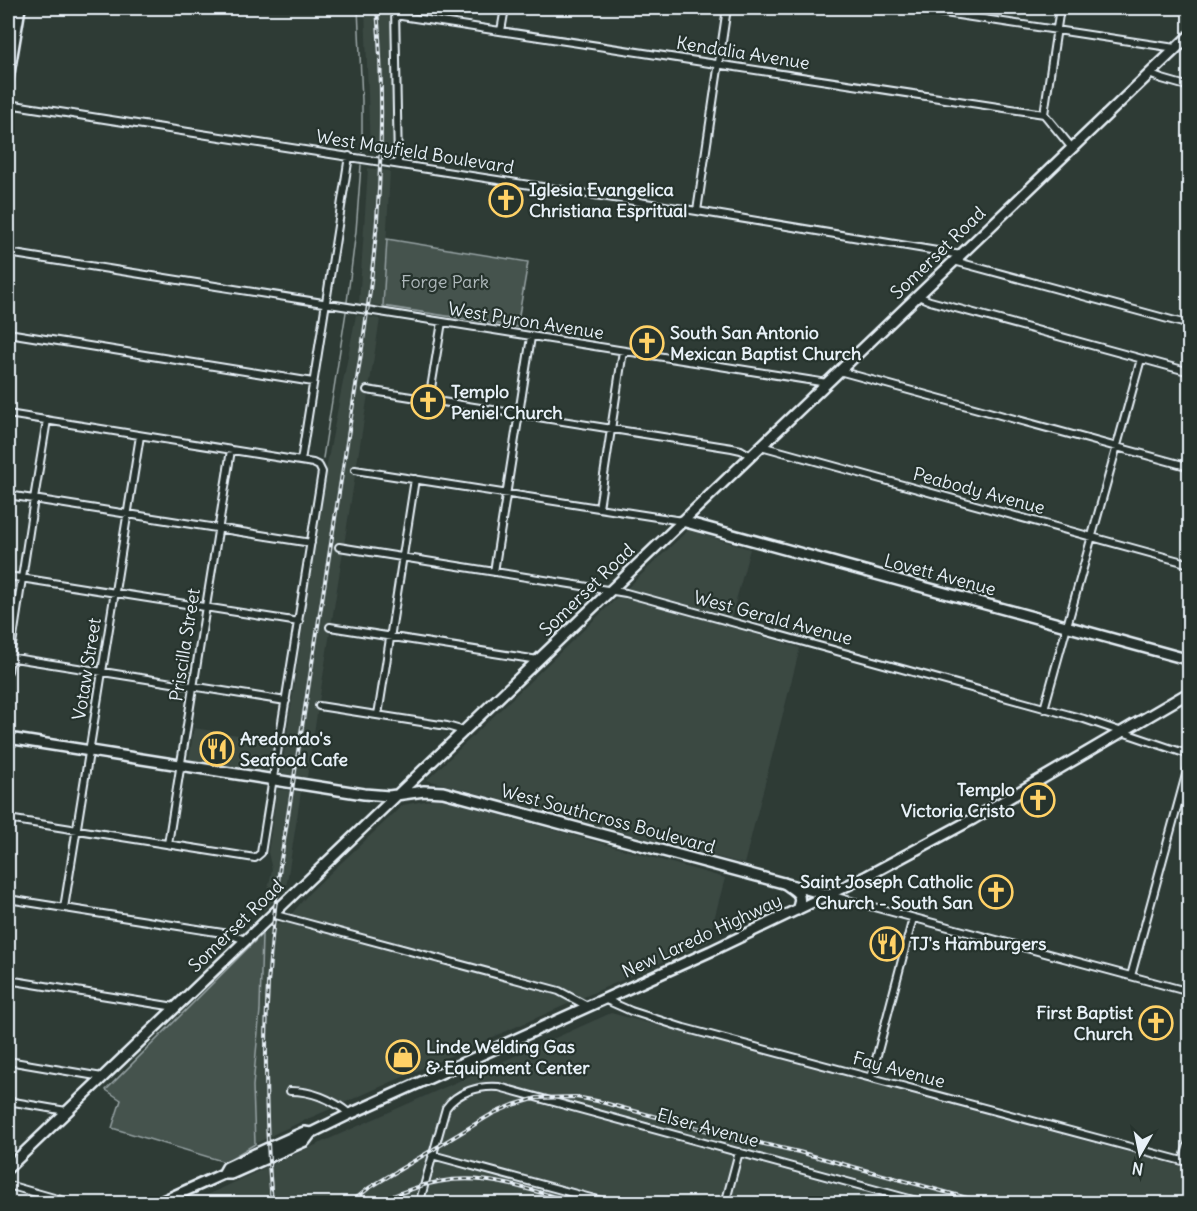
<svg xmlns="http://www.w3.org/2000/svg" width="1197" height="1211" viewBox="0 0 1197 1211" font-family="Delius,sans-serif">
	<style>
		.built { fill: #3b4843 }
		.green { fill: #45524e; stroke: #96a2a3; stroke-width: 1.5 }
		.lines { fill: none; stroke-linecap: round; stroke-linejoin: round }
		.stream { stroke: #9da8a9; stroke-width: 1.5 }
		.street-casing { stroke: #e8f1f8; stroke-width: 10 }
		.secondary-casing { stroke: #e8f1f8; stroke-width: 14 }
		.primary-casing { stroke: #e8f1f8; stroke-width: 14 }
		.street { stroke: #26332d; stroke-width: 6 }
		.secondary { stroke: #26332d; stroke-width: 9 }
		.primary { stroke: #26332d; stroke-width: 9 }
		.rail-casing { stroke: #e8f1f8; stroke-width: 4 }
		.rail { stroke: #26332d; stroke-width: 1.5; stroke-dasharray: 4.5; stroke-linecap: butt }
		.labels { text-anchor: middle; stroke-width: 4.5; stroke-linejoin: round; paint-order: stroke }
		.street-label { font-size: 18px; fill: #e8f1f8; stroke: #26332d }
		.poi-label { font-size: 18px; font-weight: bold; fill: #e8f1f8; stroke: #26332d; text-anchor: start }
		.park-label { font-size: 18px; fill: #afb9bc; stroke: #26332d }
	</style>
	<rect width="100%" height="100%" fill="#2e3b35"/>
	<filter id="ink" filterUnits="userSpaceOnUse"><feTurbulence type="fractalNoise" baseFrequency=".0167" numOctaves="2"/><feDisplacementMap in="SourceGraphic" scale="12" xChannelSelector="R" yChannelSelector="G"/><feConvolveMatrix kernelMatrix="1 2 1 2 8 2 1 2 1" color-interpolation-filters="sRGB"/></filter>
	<g filter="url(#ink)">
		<path class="built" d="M365 8H390L394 156 370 152Z
			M368 168 390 171 383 306 359 303Z
			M356 315 380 319 307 777 281 774 327 464Z
			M688 530 750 549 729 626 800 648 744 864 427 780Z
			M194 728 275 741 270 773 189 760Z
			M277 789 301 792 286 888 263 912 272 870 268 852Z
			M440 798 725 878 708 942 276 1133 255 1144 253 1086 260 1010 262 934 277 923H284L310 892 403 805Z
			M611 1013 1190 1169 1189 1204H188L282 1160Z"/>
		<path class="green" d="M387 239 528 262 517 327 383 306Z
			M262 934 260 1010 253 1086 255 1144 225 1162 112 1128 121 1100 106 1090Z"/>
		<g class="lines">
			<path class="stream" d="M358 8 362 101V152
				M347 302 356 231 361 165
				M323 458 346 312"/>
			<g class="street-casing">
				<path id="street" d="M395 8 398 164
					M912 8 1175 48
					M395 15 1044 114 1072 148
					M501 31 505 8
					M1149 74 1162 79 1190 87
					M8 104 697 211 961 255
					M1044 114 1060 8
					M697 211 727 8
					M8 253 827 383
					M954 261 1190 325
					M918 296 930 301 1190 372
					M8 333 313 382
					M839 371 1190 467
					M367 390 732 448 741 450 751 456
					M429 400 442 322
					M8 414 313 463 319 466 322 472 261 853 255 858 8 819
					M761 446 1190 564
					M301 461 349 156
					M355 470 682 521
					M8 495 311 543
					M599 508 623 351
					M339 547 626 593 1084 719 1190 755
					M494 572 531 337
					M8 576 299 622
					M330 627 538 660
					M8 657 286 701
					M8 671 34 499 47 420
					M319 706 447 726 464 731
					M1044 709 1141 359
					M378 715 415 479
					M168 844 231 450
					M829 895 1190 992
					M8 899 229 934 245 940
					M64 908 140 436
					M272 914 559 991 587 1006
					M1131 976 1190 760
					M8 980 175 1007
					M604 999 631 1011 684 1028 1190 1163
					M8 1061 102 1077
					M871 1078 913 918
					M290 1091C313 1091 333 1100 350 1114
					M8 1101 66 1111
					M432 1155 613 1204
					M1183 1161 1190 1138
					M8 1185 75 1204
					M419 1204 446 1108C457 1092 480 1085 499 1087L928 1204
					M725 1204 739 1152"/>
			</g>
			<g class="secondary-casing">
				<path id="secondary" d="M8 79 20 8
					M682 521 1190 660
					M8 738 364 794 389 796 424 791 443 792 828 895
					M8 1168 1190 35"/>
			</g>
			<g class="primary-casing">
				<path id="primary" d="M784 883C796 892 804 893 797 910
					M223 1174 227 1167 268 1148 304 1132 311 1133
					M156 1204 223 1174H231L305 1141 311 1133 350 1114 711 951 867 876 973 819 1190 692"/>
			</g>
			<use href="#street" class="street"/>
			<use href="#secondary" class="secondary"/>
			<use href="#primary" class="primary"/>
			<g class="rail-casing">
				<path id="rail" d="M272 1204C266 1131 264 1057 268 984 271 945 275 905 280 866L363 341C380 231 386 119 377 8
					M349 1204 369 1188 492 1114 513 1105 537 1098 576 1097 597 1101 720 1134 799 1152 989 1204
					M378 1204C388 1197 400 1193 412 1189 473 1167 519 1187 579 1204"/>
			</g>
			<use href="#rail" class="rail"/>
		</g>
	</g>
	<defs>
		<g id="church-ring" transform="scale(1.725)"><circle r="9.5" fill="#26332d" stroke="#ffd166" stroke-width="1.5"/><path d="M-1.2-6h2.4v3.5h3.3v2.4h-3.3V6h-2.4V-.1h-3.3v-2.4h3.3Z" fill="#ffd166"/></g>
		<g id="restaurant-ring" transform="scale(1.725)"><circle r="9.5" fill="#26332d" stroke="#ffd166" stroke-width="1.5"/><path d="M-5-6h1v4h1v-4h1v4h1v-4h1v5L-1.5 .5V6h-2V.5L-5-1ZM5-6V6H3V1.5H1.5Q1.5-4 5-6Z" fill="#ffd166"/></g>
		<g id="shop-ring" transform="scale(1.725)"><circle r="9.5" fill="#26332d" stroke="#ffd166" stroke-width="1.5"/><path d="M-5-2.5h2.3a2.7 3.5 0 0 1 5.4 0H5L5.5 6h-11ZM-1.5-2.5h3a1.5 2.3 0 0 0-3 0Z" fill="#ffd166"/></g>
	</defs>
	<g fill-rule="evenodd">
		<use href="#church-ring" x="506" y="200"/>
		<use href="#church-ring" x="647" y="343"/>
		<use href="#church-ring" x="428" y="402"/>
		<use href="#restaurant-ring" x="217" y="749"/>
		<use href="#church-ring" x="1038" y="800"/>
		<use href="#church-ring" x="996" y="892"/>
		<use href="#restaurant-ring" x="887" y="944"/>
		<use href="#church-ring" x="1156" y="1023"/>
		<use href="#shop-ring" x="403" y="1057"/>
	</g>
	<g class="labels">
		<g class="street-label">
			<text transform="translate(743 53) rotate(9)" y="6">Kendalia Avenue</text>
			<text transform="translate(415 152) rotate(9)" y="6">West Mayfield Boulevard</text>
			<text transform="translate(938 253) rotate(-44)" y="6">Somerset Road</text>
			<text transform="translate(526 321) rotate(9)" y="6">West Pyron Avenue</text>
			<text transform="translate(979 491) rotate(15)" y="6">Peabody Avenue</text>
			<text transform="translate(940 575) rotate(15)" y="6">Lovett Avenue</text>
			<text transform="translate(587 590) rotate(-44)" y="6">Somerset Road</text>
			<text transform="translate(773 618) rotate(15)" y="6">West Gerald Avenue</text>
			<text transform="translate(185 645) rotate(-81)" y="6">Priscilla Street</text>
			<text transform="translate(87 669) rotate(-81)" y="6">Votaw Street</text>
			<text transform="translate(608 819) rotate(15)" y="6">West Southcross Boulevard</text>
			<text transform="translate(236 926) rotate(-44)" y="6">Somerset Road</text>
			<text transform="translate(702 936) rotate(-25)" y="6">New Laredo Highway</text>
			<text transform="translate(899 1070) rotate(15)" y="6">Fay Avenue</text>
			<text transform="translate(708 1128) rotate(15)" y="6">Elser Avenue</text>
		</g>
		<g class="poi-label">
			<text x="529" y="196">Iglesia Evangelica<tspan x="529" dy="21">Christiana Espritual</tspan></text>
			<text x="670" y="339">South San Antonio<tspan x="670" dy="21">Mexican Baptist Church</tspan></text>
			<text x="451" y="398">Templo<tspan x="451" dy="21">Peniel Church</tspan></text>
			<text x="240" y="745">Aredondo's<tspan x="240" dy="21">Seafood Cafe</tspan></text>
			<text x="1015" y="796" text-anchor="end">Templo<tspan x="1015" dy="21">Victoria Cristo</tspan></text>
			<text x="973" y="888" text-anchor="end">Saint Joseph Catholic<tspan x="973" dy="21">Church - South San</tspan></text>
			<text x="910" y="950">TJ's Hamburgers</text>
			<text x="1133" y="1019" text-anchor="end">First Baptist<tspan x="1133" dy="21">Church</tspan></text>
			<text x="426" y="1053">Linde Welding Gas<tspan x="426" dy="21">&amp; Equipment Center</tspan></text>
		</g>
		<g class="park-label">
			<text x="445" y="288">Forge Park</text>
		</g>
	</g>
	<rect width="1197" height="1211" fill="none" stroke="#26332d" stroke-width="30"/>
	<rect x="15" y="15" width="1167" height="1181" fill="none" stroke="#e8f1f8" stroke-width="2" filter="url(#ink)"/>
	<g transform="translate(1140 1154) rotate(189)" stroke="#26332d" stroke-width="4.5" paint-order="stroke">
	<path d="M0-4.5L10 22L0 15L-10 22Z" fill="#e8f1f8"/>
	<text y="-9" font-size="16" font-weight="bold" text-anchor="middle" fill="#e8f1f8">N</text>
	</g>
</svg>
